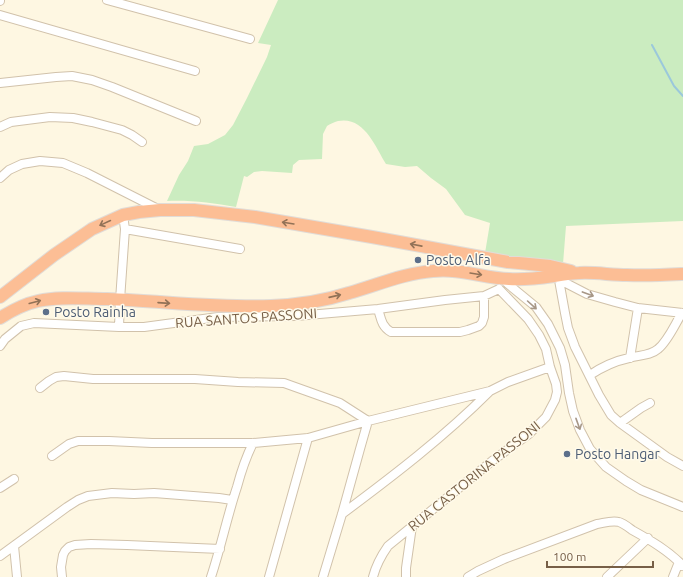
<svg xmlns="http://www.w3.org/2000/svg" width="683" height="577" viewBox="0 0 683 577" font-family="Ubuntu,sans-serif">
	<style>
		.green { fill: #cbecc0 }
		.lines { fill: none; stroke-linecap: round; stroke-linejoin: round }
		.stream { stroke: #9bc8db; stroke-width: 2 }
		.minor-casing { stroke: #d1c2ab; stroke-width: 10 }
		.highway-casing { stroke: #e1dcd7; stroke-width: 14 }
		.minor { stroke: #fff; stroke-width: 8 }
		.highway { stroke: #fcbe95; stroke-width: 12 }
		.oneway { stroke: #927257 }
		.oneway2 { stroke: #a79787 }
		.service-dot { fill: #5c6f8a; stroke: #fffaea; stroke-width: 1.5 }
		.labels { text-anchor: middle; stroke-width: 3; stroke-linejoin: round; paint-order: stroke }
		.service-label { font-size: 14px; fill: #4e5e75; stroke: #fffaea; text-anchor: start }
		.street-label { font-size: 14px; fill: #775f47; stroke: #fffaea }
	</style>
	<rect width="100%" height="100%" fill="#fef7e2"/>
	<path class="green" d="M278 0H683V221L566 226 563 264 485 253 490 223 465 215 446 189 431 178 417 166 405 167 386 164C375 146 364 116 338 121 334 122 330 124 327 126L323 134 322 159 299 160 293 165 292 173 262 171 254 172 247 177 244 176 236 207C213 203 191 200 167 201L179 175 188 161 194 146 208 144 225 135 233 125 247 98 267 57 271 45 258 43Z"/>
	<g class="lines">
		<path class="stream" d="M652 45 674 86 683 96"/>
		<g class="minor-casing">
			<path id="minor" d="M107 0 250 39
				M0 1V0
				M0 15 195 71
				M0 83 56 77 72 76 92 80 112 87 196 121
				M0 127 11 122 50 117 73 118 92 122 122 130 132 135 142 142
				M0 178 9 170 22 164 40 161 63 163 87 173 158 209
				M125 229 240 249
				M556 278 587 294 615 302 638 308 683 313
				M504 279 508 284 536 307 548 324 560 348 565 365 569 393 573 411 580 430 590 449 606 467 626 481 641 490 683 507
				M559 280 565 313 568 328 575 347 599 395 611 415 620 423 667 457 683 466
				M378 309C381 318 381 326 391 332H460L468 330 479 326 482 323 484 317V296
				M119 327 120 300 125 229 123 215
				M0 346 5 339 21 326 34 323 119 327H144L218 317 296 316 378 309 445 300 484 296 499 289
				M630 358 638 308
				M590 375C602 367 615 361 629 358 639 355 650 356 658 349 668 341 675 324 682 313
				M40 388 49 381 56 377 64 376 93 379H195L238 382 284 383 340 403 368 421
				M620 423 641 408 650 403
				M52 456 69 444 78 441H109L152 443H253L308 438 368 421 490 391 508 382 550 367
				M0 488 14 479
				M342 514C393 476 444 437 489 392
				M14 546 17 577
				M0 556 67 507 78 500 88 496 112 493 134 494 154 493 219 498 232 500
				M62 577 61 567 63 555 65 551 69 547 75 545 91 544 127 545 220 549
				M211 577C221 547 227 517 237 487 241 472 246 457 253 443
				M269 577 308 438
				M323 577 342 514 360 449 368 421
				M373 577C376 565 381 556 388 546L492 461 529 434 546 417 555 400 557 392 556 384 550 367 546 349 539 335 528 319 499 289
				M406 577V568L412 526
				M468 577 478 571 504 559 597 524C604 523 612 520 619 522 623 523 628 527 632 530 650 540 669 551 683 566
				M607 577 648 538
				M673 577 679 562"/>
		</g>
		<g class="highway-casing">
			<path id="highway" d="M0 297 54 255 92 229 123 215 139 212 160 210H194L255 217 372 237 508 262 550 266 571 271
				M0 318C11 311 24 304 38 301 60 296 84 299 107 299 162 301 216 308 271 306 297 305 324 301 349 293 377 285 405 273 433 271 459 268 484 278 509 279 524 280 540 278 554 276 562 275 571 273 579 273 595 272 611 275 627 275 646 276 664 275 683 274"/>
		</g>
		<use href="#minor" class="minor"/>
		<use href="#highway" class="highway"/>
	</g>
	<defs><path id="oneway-shaft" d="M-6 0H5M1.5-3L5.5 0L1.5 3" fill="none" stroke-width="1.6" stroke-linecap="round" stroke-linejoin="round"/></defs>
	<g class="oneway">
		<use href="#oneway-shaft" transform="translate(105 223) rotate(155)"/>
		<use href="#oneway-shaft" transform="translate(288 223) rotate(-171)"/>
		<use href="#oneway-shaft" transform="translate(416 245) rotate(-169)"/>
		<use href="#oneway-shaft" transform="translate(476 274) rotate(9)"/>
		<use href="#oneway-shaft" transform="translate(335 296) rotate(-13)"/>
		<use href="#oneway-shaft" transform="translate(35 302) rotate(-15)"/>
		<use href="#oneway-shaft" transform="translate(164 303) rotate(4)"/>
	</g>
	<g class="oneway2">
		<use href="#oneway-shaft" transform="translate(588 294) rotate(20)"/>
		<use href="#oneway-shaft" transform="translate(532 305) rotate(42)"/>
		<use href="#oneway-shaft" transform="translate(578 424) rotate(70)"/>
	</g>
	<g class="service-dot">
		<circle cx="418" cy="260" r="4"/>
		<circle cx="46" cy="312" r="4"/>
		<circle cx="567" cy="454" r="4"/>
	</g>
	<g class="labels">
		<g class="service-label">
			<text x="426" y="265">Posto Alfa</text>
			<text x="54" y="317">Posto Rainha</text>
			<text x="575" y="459">Posto Hangar</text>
		</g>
		<g class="street-label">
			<text transform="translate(246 318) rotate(-4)" y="5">RUA SANTOS PASSONI</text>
			<text transform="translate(474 476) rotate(-39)" y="5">RUA CASTORINA PASSONI</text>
		</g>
	</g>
	<path d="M547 561v6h106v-6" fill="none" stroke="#775f47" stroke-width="2"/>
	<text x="553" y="561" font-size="12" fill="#775f47" stroke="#fffaea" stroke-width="3" paint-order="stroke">100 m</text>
</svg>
